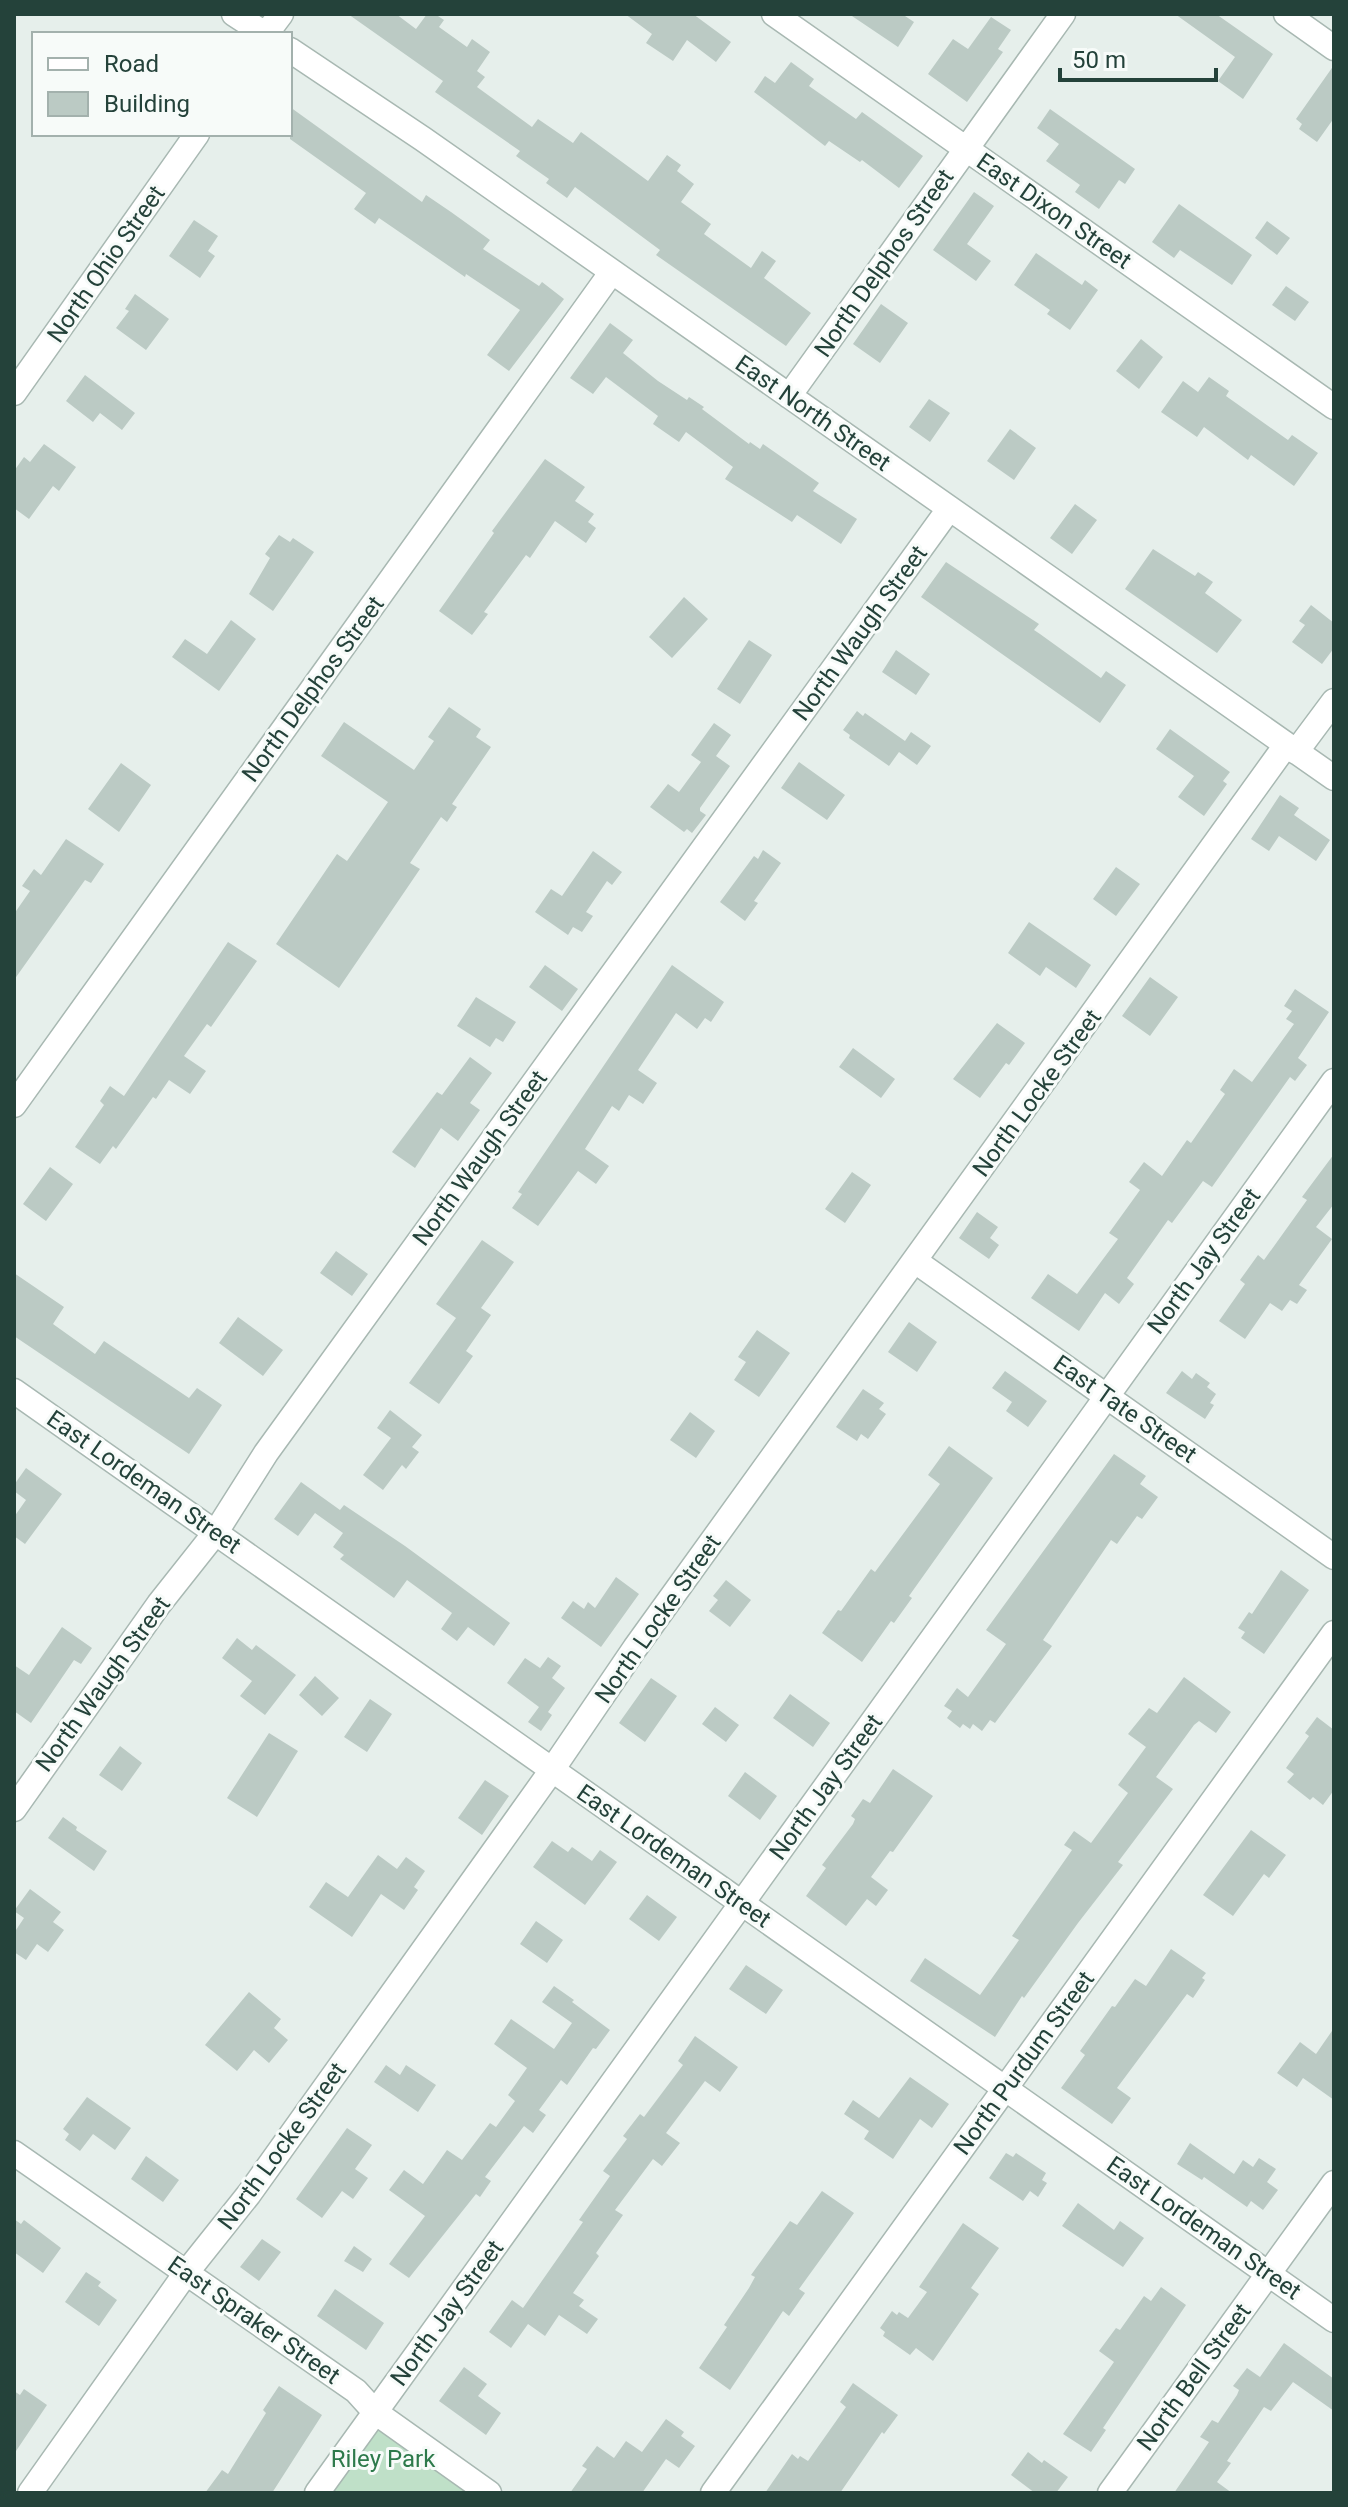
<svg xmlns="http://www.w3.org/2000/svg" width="1348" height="2507" viewBox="0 0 1348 2507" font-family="Roboto,sans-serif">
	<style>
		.green { fill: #bfe0c8 }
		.building { fill: #bbcac4 }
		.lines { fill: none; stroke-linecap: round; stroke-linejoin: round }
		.minor-casing { stroke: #a8b8b2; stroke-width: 27 }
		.minor { stroke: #fff; stroke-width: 24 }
		.labels { text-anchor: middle; stroke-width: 6; stroke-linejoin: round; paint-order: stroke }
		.street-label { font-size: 24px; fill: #24423a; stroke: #f7fbf9 }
		.park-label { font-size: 24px; fill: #2d7a4b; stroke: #f7fbf9 }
	</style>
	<rect width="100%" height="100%" fill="#e6efeb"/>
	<path class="green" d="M375 2412 490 2493H317Z"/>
	<path class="building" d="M348 14H396L416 29 427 14H435L444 20 439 27 467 47 472 39 490 52 477 71 485 77 477 87 532 127 538 119 573 143 581 132 648 181 667 155 681 165 677 171 694 184 681 202 711 224 704 234 751 268 762 251 776 261 764 278 811 313 786 346 656 255 660 250 575 187 567 198 546 183 549 179 516 156 520 151 435 92 443 81Z
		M625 14H693L731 42 716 62 687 40 673 61 646 43 652 34Z
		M849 14H902L914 22 898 47Z
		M1175 14H1216L1273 54 1243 99 1218 81 1235 57Z
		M991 17 1011 30 998 49 1003 52 967 102 928 74 953 39 968 49Z
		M791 62 814 79 809 86 856 119 862 112 923 156 899 188 862 160 860 162 829 141 825 146 754 92 765 76 775 83Z
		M1334 65V118L1317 142 1299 129 1302 124 1296 119Z
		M290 107 422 202 426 195 451 212 490 240 483 249 539 286 542 282 564 299 509 371 487 355 520 310 466 274 465 277 379 218 375 224 354 209 366 193 290 139Z
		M1050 109 1135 169 1125 184 1119 180 1099 209 1075 192 1080 185 1046 161 1059 144 1037 128Z
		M974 192 994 206 967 244 991 261 976 281 933 250Z
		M1179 204 1252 255 1232 285 1180 250 1174 258 1152 242Z
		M194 220 218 236 208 251 215 256 200 278 169 256Z
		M1267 221 1290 238 1277 255 1255 238Z
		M1036 253 1082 285 1085 280 1098 290 1070 330 1047 314 1050 310 1014 285Z
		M1286 286 1309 302 1295 321 1272 305Z
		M135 294 169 319 146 350 116 328 129 311 125 309Z
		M881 304 908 323 880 363 853 344Z
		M610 323 633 340 623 353 658 381 687 400 689 397 704 407 702 409 749 444 750 442 760 449 763 444 819 483 813 491 857 519 841 544 797 515 792 522 725 479 733 467 686 432 679 442 653 424 658 416 606 377 593 394 570 378Z
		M1141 339 1163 357 1139 389 1116 371Z
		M85 375 135 413 122 430 100 413 93 422 66 401Z
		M1209 377 1229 391 1226 396 1288 440 1292 435 1318 453 1294 486 1251 455 1248 460 1204 427 1197 437 1161 412 1183 381 1198 392Z
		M929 399 950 413 930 442 909 427Z
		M1010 429 1036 448 1014 480 987 461Z
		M44 444 76 467 59 491 53 486 29 519 14 508V471L24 457 30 462Z
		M545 459 585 487 575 501 594 514 588 522 596 528 586 543 555 521 530 558 526 555 484 612 488 614 472 635 439 611 494 533 492 531Z
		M1075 504 1097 520 1072 554 1050 538Z
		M279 535 290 542 293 538 314 552 273 611 249 594 270 558 265 554Z
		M1153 549 1195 576 1198 572 1213 582 1205 593 1242 620 1217 653 1125 589Z
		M946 562 1039 624 1034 630 1040 634 1101 678 1106 671 1126 685 1100 723 921 597Z
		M684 597 708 619 672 658 649 637Z
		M1311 605 1334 623V648L1322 664 1292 642 1305 625 1299 621Z
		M231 620 256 639 219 691 172 657 185 639 207 654Z
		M749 640 772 655 740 704 717 689Z
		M896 650 930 674 916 695 882 672Z
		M449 707 481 729 476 737 491 747 452 804 457 807 447 822 441 817 410 863 420 869 339 988 276 944 337 854 347 861 388 802 321 756 344 722 414 770 434 741 428 737Z
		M857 711 863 716 865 713 905 741 911 732 931 746 917 765 899 752 889 766 849 738 850 735 843 730Z
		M714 723 731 735 716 756 730 766 700 808V811L706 815 692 833 687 829 684 832 650 807 668 784 679 792 701 762 691 755Z
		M1170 729 1230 772 1223 781 1227 784 1204 816 1178 797 1194 776 1156 749Z
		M799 762 845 795 827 820 781 788Z
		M121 763 151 785 119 832 88 809Z
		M1280 795 1299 808 1294 815 1330 840 1316 861 1279 836 1269 851 1251 839Z
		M66 839 104 864 91 883 85 880 14 980V914L30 891 22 886 34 869 41 875Z
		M763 850 781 863 754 901 758 903 745 921 720 902 754 856 758 859Z
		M593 851 622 872 612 885 607 881 586 912 593 916 582 932 573 927 568 935 535 912 551 889 562 896Z
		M1116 867 1140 884 1116 916 1093 899Z
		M1029 922 1091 965 1076 988 1046 967 1040 976 1008 953Z
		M228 942 257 961 211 1027 207 1024 184 1056 206 1071 190 1094 169 1080 156 1099 153 1097 116 1149 113 1146 100 1164 75 1147 104 1105 100 1101 110 1086 124 1096Z
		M545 965 578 989 562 1011 529 987Z
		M672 965 724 1002 711 1022 705 1018 697 1029 676 1013 638 1070 657 1083 643 1104 629 1095 619 1111 612 1106 585 1149 609 1166 596 1184 578 1171 538 1226 512 1208 522 1194 518 1192Z
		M1150 977 1178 997 1150 1036 1122 1016Z
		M1295 989 1329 1012 1298 1058 1307 1065 1295 1081 1290 1077 1212 1187 1203 1181 1172 1223 1168 1220 1127 1278 1134 1284 1119 1304 1105 1293 1079 1331 1031 1298 1048 1274 1077 1294 1118 1239 1109 1233 1140 1190 1129 1182 1144 1162 1162 1176 1187 1140 1191 1143 1225 1094 1220 1090 1234 1069 1252 1082 1294 1024 1286 1019 1292 1011 1284 1006Z
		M476 997 516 1022 503 1042 496 1038 490 1047 457 1026Z
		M997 1023 1025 1043 1009 1065 1006 1063 980 1098 953 1079Z
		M853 1048 895 1079 881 1098 839 1067Z
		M470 1057 492 1073 470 1103 480 1110 458 1141 441 1128 415 1168 392 1152 437 1092 442 1095Z
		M1334 1154V1204L1316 1227 1332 1239 1299 1285 1307 1290 1297 1304 1290 1300 1282 1311 1270 1303 1245 1339 1219 1321 1245 1284 1240 1280 1258 1255 1264 1260 1307 1200 1302 1197Z
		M50 1167 73 1184 46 1221 23 1204Z
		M852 1172 871 1185 845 1223 825 1209Z
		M977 1212 998 1227 990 1238 999 1245 989 1259 959 1238Z
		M482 1240 514 1262 481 1308 491 1315 466 1351 473 1356 439 1404 409 1383 456 1318 436 1304Z
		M336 1251 368 1274 352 1296 320 1273Z
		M14 1273 64 1307 53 1324 95 1354 104 1341 189 1398 197 1388 222 1405 189 1454 14 1336Z
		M238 1317 283 1350 263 1376 219 1343Z
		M909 1322 937 1342 917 1372 888 1352Z
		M757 1330 790 1353 759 1397 734 1380 746 1362 738 1357Z
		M1005 1371 1047 1401 1028 1427 1006 1411 1012 1402 992 1388Z
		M1182 1371 1192 1379 1196 1373 1210 1383 1207 1387 1216 1394 1210 1403 1214 1405 1205 1419 1166 1393Z
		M863 1389 884 1403 879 1409 886 1414 868 1439 861 1434 857 1441 836 1427Z
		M390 1410 422 1435 412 1447 419 1452 406 1469 402 1465 383 1490 363 1475 391 1438 377 1428Z
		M690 1412 715 1431 696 1458 670 1440Z
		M949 1446 993 1478 909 1596 912 1598 894 1623 891 1621 862 1662 822 1633 838 1610 841 1611 871 1569 875 1572 940 1484 928 1475Z
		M1114 1454 1146 1476 1140 1484 1158 1497 1142 1519 1137 1516 1117 1544 1111 1540 1043 1640 1052 1646 995 1723 990 1720 982 1731 973 1724 970 1729 963 1724 960 1728 947 1718 952 1711 944 1706 957 1688 968 1697 1006 1644 986 1630Z
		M26 1468 62 1494 25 1544 14 1536V1517L26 1500 14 1491V1485Z
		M301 1482 340 1510 344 1505 405 1546 510 1623 494 1646 468 1627 457 1641 441 1629 452 1613 407 1580 394 1598 340 1559 344 1555 333 1547 343 1533 315 1513 298 1536 274 1519Z
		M1281 1570 1309 1590 1264 1654 1241 1638 1245 1632 1238 1628 1249 1612 1252 1614Z
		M616 1577 639 1594 601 1647 561 1618 573 1601 584 1609 588 1602 595 1608Z
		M726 1580 751 1600 730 1627 709 1611 718 1600 713 1596Z
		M62 1627 92 1648 81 1664 74 1660 31 1723 14 1711V1665L29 1675Z
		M237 1638 252 1650 256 1645 296 1675 265 1715 240 1696 252 1681 222 1658Z
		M548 1657 561 1666 552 1678 565 1688 548 1712 552 1715 541 1731 528 1722 539 1707 507 1683 525 1658 540 1668Z
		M315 1676 339 1698 322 1716 299 1695Z
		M1184 1677 1231 1712 1216 1733 1199 1721 1194 1725 1156 1777 1173 1789 1118 1862 1123 1865 1078 1923 1024 1998 1022 1996 995 2037 910 1981 925 1958 980 1995 1019 1940 1012 1936 1072 1850 1064 1845 1074 1831 1091 1843 1128 1793 1118 1785 1146 1747 1128 1734 1149 1708 1157 1713Z
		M651 1678 677 1696 645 1742 619 1723Z
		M790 1694 830 1723 813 1747 773 1718Z
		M370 1699 392 1714 367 1752 344 1737Z
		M715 1707 739 1725 726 1742 702 1724Z
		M1317 1717 1334 1730V1790L1323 1805 1313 1797 1310 1800 1287 1782 1294 1774 1286 1768 1309 1736 1305 1733Z
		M269 1733 298 1751 257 1817 227 1798Z
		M120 1746 142 1763 122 1791 99 1775Z
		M893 1769 933 1796 893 1852 890 1851 871 1877 888 1890 876 1906 867 1899 846 1926 806 1896 826 1868 822 1865 853 1824 855 1819 851 1816 863 1799 870 1803Z
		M745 1772 777 1796 760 1820 728 1796Z
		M485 1780 509 1796 482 1835 458 1818Z
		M63 1817 77 1827 76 1830 107 1851 94 1871 48 1838Z
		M1251 1830 1286 1855 1269 1878 1264 1874 1233 1916 1203 1895Z
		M552 1841 568 1852 572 1847 592 1861 600 1850 617 1862 585 1905 533 1867Z
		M378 1855 397 1869 406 1857 425 1871 414 1887 418 1890 404 1910 381 1894 352 1937 309 1907 326 1882 348 1897Z
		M30 1889 61 1912 53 1922 64 1930 48 1952 37 1944 26 1960 14 1952V1933L24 1918 14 1911Z
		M647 1895 677 1917 659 1941 629 1919Z
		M536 1921 563 1940 547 1963 520 1944Z
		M1171 1949 1206 1973 1202 1978 1205 1980 1193 1998 1187 1994 1117 2088 1131 2098 1112 2124 1061 2088 1085 2055 1080 2051 1112 2006 1115 2007 1135 1979 1146 1986Z
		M746 1965 783 1990 766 2014 729 1989Z
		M554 1986 574 2000 572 2002 610 2030 596 2049 593 2048 567 2085 561 2080 539 2110 546 2115 533 2133 524 2126 485 2177 491 2181 480 2197 476 2194 409 2278 389 2264 425 2216 389 2190 404 2170 423 2184 447 2150 462 2160 490 2123 496 2127 515 2101 508 2095 527 2068 494 2044 511 2019 554 2049 572 2023 542 2002Z
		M249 1992 281 2019 274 2028 288 2040 269 2063 254 2050 237 2071 205 2045Z
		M1334 2028V2100L1303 2078 1297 2087 1277 2073 1300 2042 1316 2054Z
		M695 2036 738 2067 720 2092 705 2081 666 2133 680 2143 662 2166 653 2159 615 2210 623 2215 596 2253 599 2256 573 2293 584 2300 579 2306 598 2319 587 2334 559 2315 545 2336 528 2324 511 2348 489 2332 512 2300 523 2308 583 2222 579 2220 610 2176 603 2171 627 2139 623 2136 640 2114 644 2117 683 2065 678 2061Z
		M386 2065 400 2075 406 2065 436 2085 418 2112 374 2082Z
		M910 2077 949 2104 932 2128 920 2119 893 2159 864 2139 869 2131 844 2114 853 2100 879 2118Z
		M87 2097 131 2128 115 2150 93 2134 80 2151 65 2140 69 2134 63 2129Z
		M347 2128 372 2145 355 2169 368 2178 353 2199 342 2191 322 2218 296 2199Z
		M1190 2143 1234 2174 1243 2160 1253 2167 1259 2158 1276 2169 1267 2182 1278 2190 1263 2210 1251 2201 1247 2207 1204 2177 1202 2180 1177 2164Z
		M1006 2153 1013 2157 1016 2153 1046 2173 1042 2180 1047 2183 1038 2197 1030 2191 1023 2201 989 2178Z
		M146 2156 179 2180 163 2202 131 2179Z
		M822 2191 854 2213 799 2289 805 2293 789 2316 783 2311 730 2390 699 2368 727 2327 724 2325 749 2288 755 2277 751 2275 790 2221 797 2225Z
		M1078 2203 1114 2230 1120 2221 1144 2238 1123 2267 1062 2226Z
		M14 2219 21 2224 24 2220 61 2248 43 2273 14 2252Z
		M963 2223 999 2248 971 2288 979 2294 933 2361 916 2348 910 2355 883 2336 885 2332 880 2328 892 2311 897 2315 899 2312 908 2318 927 2292 919 2287Z
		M262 2239 281 2252 259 2281 240 2267Z
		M354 2246 372 2259 363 2272 344 2261Z
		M86 2272 101 2282 98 2286 117 2300 99 2326 65 2302Z
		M1161 2287 1186 2305 1103 2428 1106 2430 1091 2452 1063 2434 1114 2362 1099 2351 1116 2328 1120 2330 1144 2296 1151 2301Z
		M335 2289 384 2323 366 2350 317 2316Z
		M1284 2343 1334 2379V2411L1293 2382 1271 2411 1264 2407 1227 2461 1231 2463 1217 2482 1232 2493H1174L1209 2442 1200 2437 1212 2420 1218 2423 1237 2395 1239 2390 1233 2386 1247 2368 1260 2377Z
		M464 2367 487 2384 478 2396 501 2413 486 2435 439 2401Z
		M853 2383 898 2415 884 2434 882 2432 840 2493H765L792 2454 798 2459 800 2456 808 2461 846 2407 840 2402Z
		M279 2386 322 2415 272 2493H205L222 2470 228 2474 266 2413 263 2410Z
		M24 2389 47 2405 14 2454V2391L20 2395Z
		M666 2419 684 2432 681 2436 695 2446 679 2468 666 2459 642 2493H570L587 2469 582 2466 597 2446 614 2458 626 2441 642 2452Z
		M1028 2452 1042 2463 1044 2460 1068 2477 1056 2493H1035L1011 2475Z"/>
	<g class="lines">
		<g class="minor-casing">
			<path id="minor" d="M234 14 265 34
				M774 14 1334 407
				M1286 14 1334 48
				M266 34 281 14
				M290 50 423 139 1334 778
				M14 393 197 134
				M789 396 1063 14
				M1296 752 1334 701
				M14 1105 611 273
				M915 1261 1334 1557
				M14 1391 1334 2320
				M14 1809 159 1604 216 1532 266 1453 949 509
				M14 2153 356 2391 375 2412 489 2493
				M30 2493 186 2273 249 2194 552 1770 635 1648 1286 745
				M317 2493 1334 1081
				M713 2493 1334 1633
				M1110 2493 1334 2183"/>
		</g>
		<use href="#minor" class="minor"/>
	</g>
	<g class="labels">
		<g class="street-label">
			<text transform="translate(1054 211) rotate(35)" y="8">East Dixon Street</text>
			<text transform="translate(884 263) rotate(-55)" y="8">North Delphos Street</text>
			<text transform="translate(106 264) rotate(-55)" y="8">North Ohio Street</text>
			<text transform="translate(813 413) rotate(35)" y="8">East North Street</text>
			<text transform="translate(860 633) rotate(-54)" y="8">North Waugh Street</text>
			<text transform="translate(313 689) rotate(-54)" y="8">North Delphos Street</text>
			<text transform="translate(1037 1093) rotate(-54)" y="8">North Locke Street</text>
			<text transform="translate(480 1158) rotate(-54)" y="8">North Waugh Street</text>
			<text transform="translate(1204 1261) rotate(-54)" y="8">North Jay Street</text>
			<text transform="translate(1125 1409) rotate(35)" y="8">East Tate Street</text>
			<text transform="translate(144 1482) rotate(35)" y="8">East Lordeman Street</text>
			<text transform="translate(658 1619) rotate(-55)" y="8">North Locke Street</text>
			<text transform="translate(103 1684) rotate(-54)" y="8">North Waugh Street</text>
			<text transform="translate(826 1787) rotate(-54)" y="8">North Jay Street</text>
			<text transform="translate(674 1856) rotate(35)" y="8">East Lordeman Street</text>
			<text transform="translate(1024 2063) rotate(-54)" y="8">North Purdum Street</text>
			<text transform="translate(282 2146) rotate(-54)" y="8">North Locke Street</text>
			<text transform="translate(1204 2228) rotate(35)" y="8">East Lordeman Street</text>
			<text transform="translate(447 2313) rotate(-54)" y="8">North Jay Street</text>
			<text transform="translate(254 2320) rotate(35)" y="8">East Spraker Street</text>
			<text transform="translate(1194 2377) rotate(-54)" y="8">North Bell Street</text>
		</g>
		<g class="park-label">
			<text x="383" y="2467">Riley Park</text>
		</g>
	</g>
	<rect width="1348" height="2507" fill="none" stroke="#24423a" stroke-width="32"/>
	<rect x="32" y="32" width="260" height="104" fill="#f7fbf9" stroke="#a3b1ad" stroke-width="2"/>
	<rect x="48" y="58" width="40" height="12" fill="#ffffff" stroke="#a3b1ad" stroke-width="2"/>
	<text x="104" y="72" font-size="24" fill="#24423a">Road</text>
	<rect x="48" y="92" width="40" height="24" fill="#bbcac4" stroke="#a3b1ad" stroke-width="2"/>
	<text x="104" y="112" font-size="24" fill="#24423a">Building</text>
	<path d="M1060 68v12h156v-12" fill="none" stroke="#24423a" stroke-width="4"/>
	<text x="1072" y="68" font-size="24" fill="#24423a" stroke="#f7fbf9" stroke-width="6" paint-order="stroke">50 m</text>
</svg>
